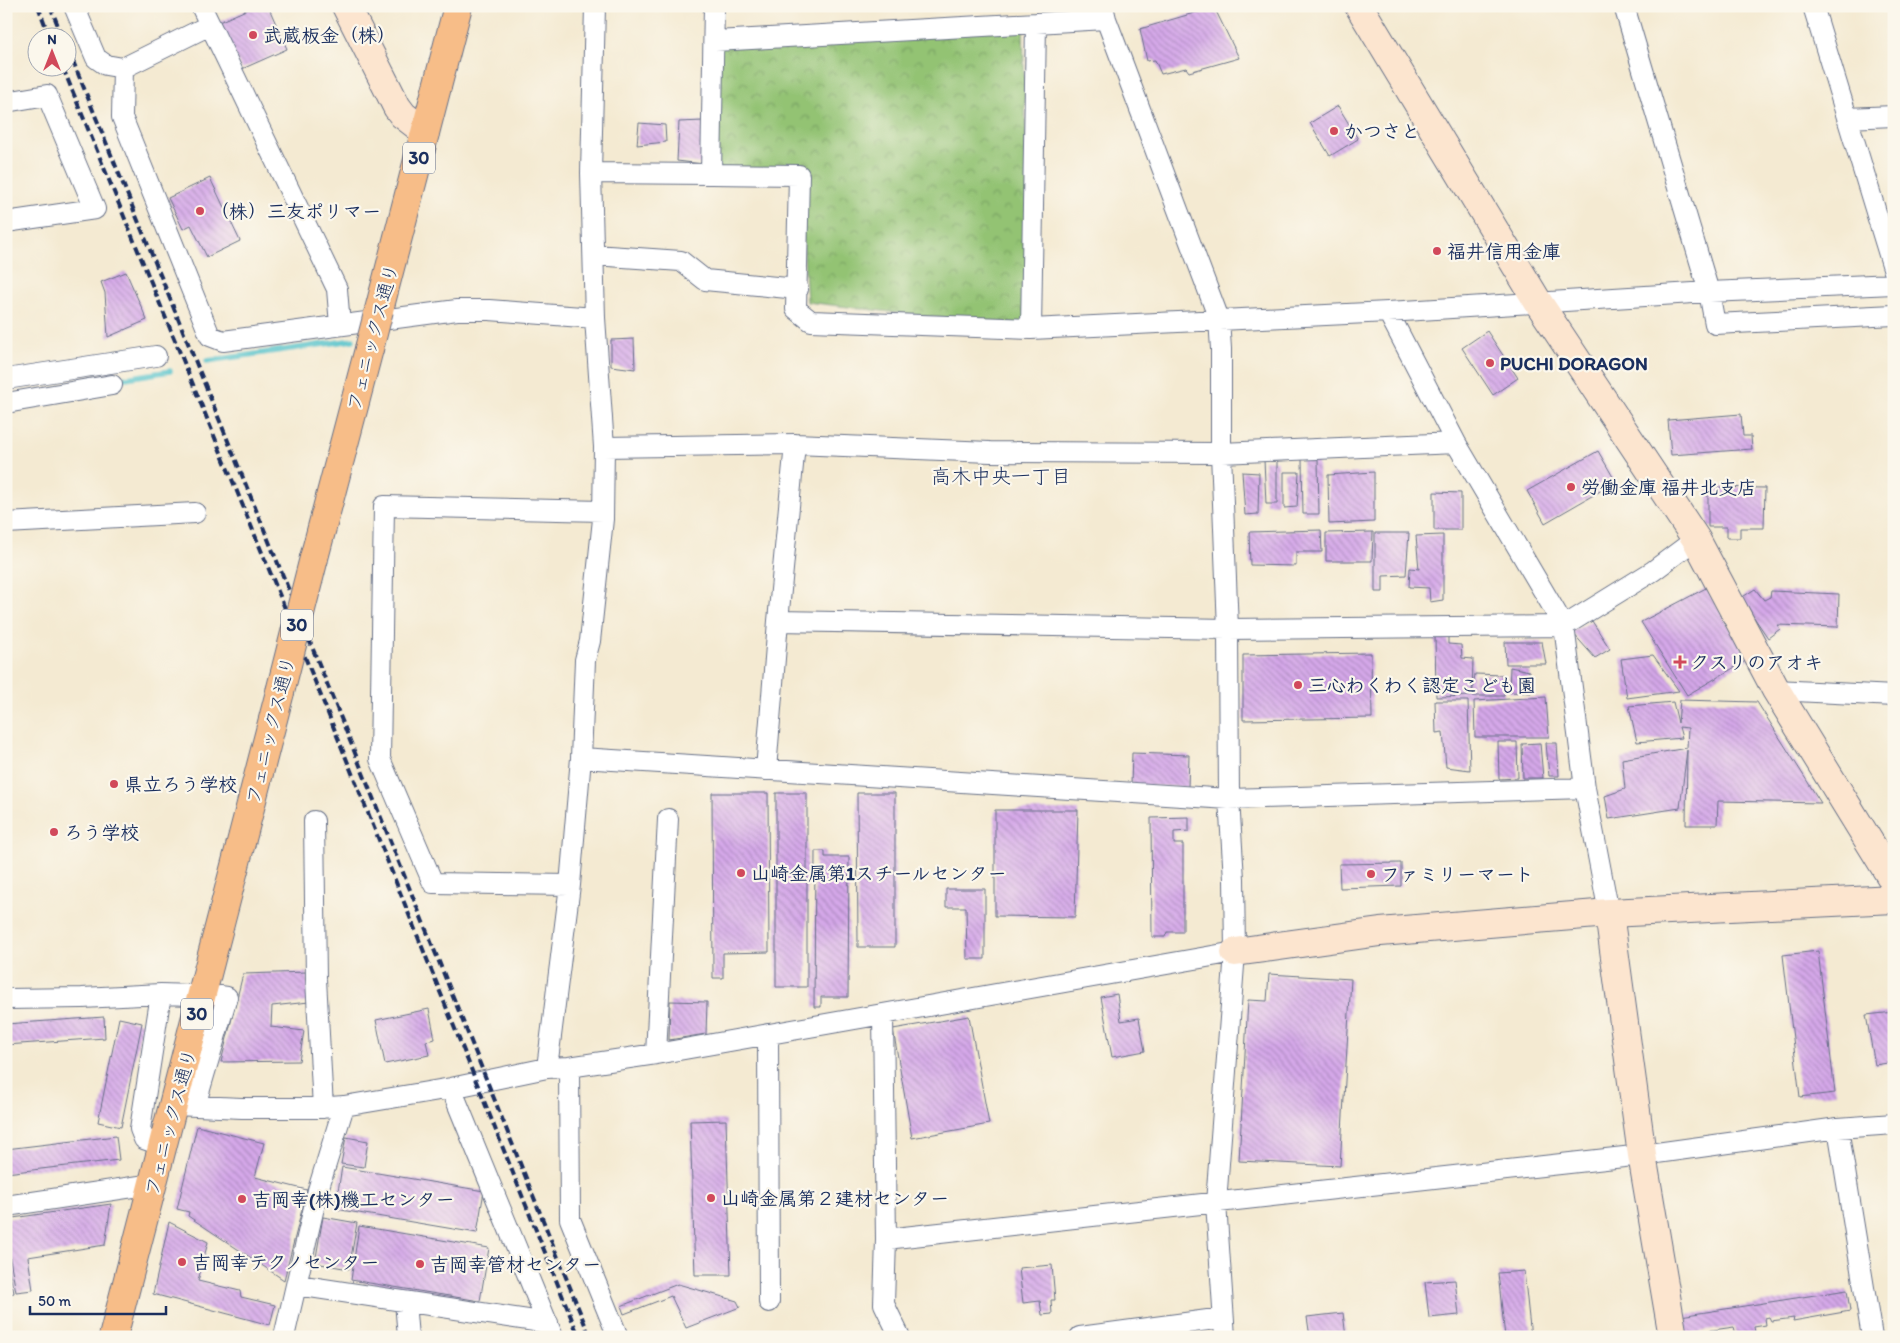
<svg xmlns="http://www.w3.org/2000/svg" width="1900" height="1343" viewBox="0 0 1900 1343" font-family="Itim,'Klee One',sans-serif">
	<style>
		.park { fill: url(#park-crowns); stroke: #577968 }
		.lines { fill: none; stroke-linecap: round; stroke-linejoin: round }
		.stream { stroke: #55c2cb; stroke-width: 5.5 }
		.building { fill: url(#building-back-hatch) }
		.street-casing { stroke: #677087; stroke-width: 22 }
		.secondary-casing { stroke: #677087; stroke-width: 30 }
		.primary-casing { stroke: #677087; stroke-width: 30 }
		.street { stroke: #fff; stroke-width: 20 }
		.secondary { stroke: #fce5cf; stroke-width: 28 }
		.primary { stroke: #f7bd88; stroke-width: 28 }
		.rail { stroke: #1b2f5e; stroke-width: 4; stroke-dasharray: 8 4; stroke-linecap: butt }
		.primary-bridge-casing { stroke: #677087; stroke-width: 30; stroke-linecap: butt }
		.primary-bridge { stroke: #f7bd88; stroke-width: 28 }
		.poi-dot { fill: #d1495b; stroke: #fbf7ec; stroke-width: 2 }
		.labels { text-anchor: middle; stroke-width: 4.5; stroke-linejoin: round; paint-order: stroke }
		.shield { fill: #fbf7ec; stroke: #5e6b89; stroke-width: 1 }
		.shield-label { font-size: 18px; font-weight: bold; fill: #1b2f5e }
		.poi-label { font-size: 19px; font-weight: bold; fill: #1b2f5e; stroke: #fbf7ec; text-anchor: start }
		.street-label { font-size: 19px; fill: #1b2f5e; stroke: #fbf7ec }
		.neighbourhood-label { font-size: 20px; fill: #1b2f5e; stroke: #fbf7ec }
	</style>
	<defs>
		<pattern id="park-crowns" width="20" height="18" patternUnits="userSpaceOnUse" patternTransform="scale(1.25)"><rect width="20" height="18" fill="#93c373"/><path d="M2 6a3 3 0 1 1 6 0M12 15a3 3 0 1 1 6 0" fill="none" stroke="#779f62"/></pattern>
		<pattern id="building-back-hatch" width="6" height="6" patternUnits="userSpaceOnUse" patternTransform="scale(1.25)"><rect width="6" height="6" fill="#d5a8e9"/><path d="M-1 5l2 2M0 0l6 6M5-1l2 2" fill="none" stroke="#ac89c0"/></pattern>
	</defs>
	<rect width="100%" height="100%" fill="#fbf7ec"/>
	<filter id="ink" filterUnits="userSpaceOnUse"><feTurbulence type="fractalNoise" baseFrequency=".02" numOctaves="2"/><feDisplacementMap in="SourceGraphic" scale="10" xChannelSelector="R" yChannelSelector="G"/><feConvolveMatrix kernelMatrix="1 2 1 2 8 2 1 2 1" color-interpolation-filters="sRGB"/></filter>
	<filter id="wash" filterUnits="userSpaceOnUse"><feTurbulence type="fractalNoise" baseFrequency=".0096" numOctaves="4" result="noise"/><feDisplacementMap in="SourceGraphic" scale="20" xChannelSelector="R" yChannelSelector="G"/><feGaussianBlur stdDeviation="1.12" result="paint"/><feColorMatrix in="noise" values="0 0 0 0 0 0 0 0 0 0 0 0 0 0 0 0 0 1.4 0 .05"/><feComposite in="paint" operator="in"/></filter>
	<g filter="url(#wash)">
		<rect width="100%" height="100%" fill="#f4ead2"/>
		<path class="park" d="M1023 23 1031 329 807 302 799 175 711 174 715 41Z"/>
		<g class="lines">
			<path class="stream" d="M207 361 353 340
				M113 380 170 371"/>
		</g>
		<g id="blocks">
			<path class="building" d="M255 6H268L287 49 242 69 219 22Z
				M1214 7 1239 58 1189 72 1186 68 1161 74 1155 60 1147 61 1140 29Z
				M1338 106 1358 139 1330 156 1310 123Z
				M703 121V164L677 161 679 122Z
				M639 123 665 125 666 142 637 145Z
				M210 178 240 241 207 257 191 225 183 229 168 198Z
				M126 272 147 320 108 337 105 293 101 282Z
				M1487 331 1518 378 1493 395 1462 348Z
				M634 339 635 369 611 366V340Z
				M1741 414 1743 436H1751L1752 449 1671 455 1668 420Z
				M1598 451 1616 482 1545 523 1527 491Z
				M1302 459H1318L1319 514H1303Z
				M1264 460 1277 461V504H1266Z
				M1242 472 1259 473 1258 514 1245 515Z
				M1284 472H1299L1297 507 1284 508Z
				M1374 472V522L1329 524 1328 475Z
				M1708 487 1765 488 1764 528H1740V538H1727V527H1708Z
				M1434 492 1461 493V530H1434Z
				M1321 530 1322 552H1296V566L1250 565 1249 532Z
				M1373 532 1372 561H1326V533Z
				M1375 533H1409L1406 575 1383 576V592H1375Z
				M1443 535V600L1430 602 1429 588 1409 587 1410 568 1419 569 1416 536Z
				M1706 588 1749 659 1687 695 1641 622Z
				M1755 589 1764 600 1770 597 1771 591 1839 594 1838 627 1777 625 1780 629 1768 638 1741 598Z
				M1592 621 1610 649 1595 658 1572 632Z
				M1435 634H1448V644L1461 645 1462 658 1473 659 1472 696 1436 697Z
				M1505 642H1542L1546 664H1506Z
				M1371 653 1372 718 1243 720V655Z
				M1653 655 1679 691 1627 698 1621 659Z
				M1510 667 1529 671 1531 693 1509 692Z
				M1475 674 1503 675 1504 696H1472Z
				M1546 697 1549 737H1475L1474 701Z
				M1680 700 1757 702 1821 803 1718 801 1717 825H1686L1687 750 1680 808 1609 819 1605 796 1625 789 1622 759 1687 748 1688 728 1679 727 1682 738 1637 742 1629 706 1673 702 1678 723Z
				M1435 701H1468L1470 770 1446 767 1443 732 1436 733Z
				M1498 742H1517L1518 778 1499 779Z
				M1540 743 1543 778H1523L1522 744Z
				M1546 743H1557L1559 776H1549Z
				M1132 753 1189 755 1188 787 1131 785Z
				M712 793H768L769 952 723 953V978H713Z
				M776 793H807V987H776Z
				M857 793H895V947H858Z
				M995 810H1078L1075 917 995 916Z
				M1189 817V831L1174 832V844H1183V932H1167L1165 937H1152L1151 818Z
				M815 851H825V857H849L848 997H821V1007H814Z
				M1401 863V886L1340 888 1339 864Z
				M946 889H985V959H967L966 907H946Z
				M1818 951 1835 1093 1800 1097 1783 955Z
				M307 972 309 1002 272 1006 271 1027 304 1031 299 1061 221 1062 243 974Z
				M1269 974 1351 979 1340 1166 1239 1161 1248 1000 1267 1001Z
				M1117 994 1121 1021 1139 1018 1145 1051 1112 1057 1101 997Z
				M670 1001 707 1002 706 1034 669 1040Z
				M429 1009 435 1039 426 1041 429 1055 385 1064 376 1020Z
				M1894 1012V1062L1875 1065 1866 1015Z
				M969 1016 989 1124 912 1138 893 1029Z
				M104 1017 105 1038 6 1045V1024Z
				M119 1018 142 1023 121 1127 98 1122Z
				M726 1120 731 1275H695L690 1121Z
				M197 1126 264 1143 255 1177 307 1190 284 1280 188 1216 189 1212 177 1209Z
				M116 1136 119 1160 6 1173V1149Z
				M346 1137 368 1141 364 1167 341 1164Z
				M342 1167 484 1191 477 1233 335 1209Z
				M111 1204 105 1245 28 1257 33 1290 16 1292 6 1237V1219Z
				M323 1217 357 1223 349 1269 315 1263Z
				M169 1222 208 1242 198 1281 240 1291 241 1297 275 1305 270 1325 153 1294Z
				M359 1226 489 1248 480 1301 351 1280Z
				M6 1255 14 1293 6 1295Z
				M1052 1265 1055 1300H1051L1052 1314 1042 1315 1040 1301 1023 1303 1019 1268Z
				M1524 1271 1531 1337H1505L1498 1273Z
				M1455 1280 1459 1315 1429 1318 1425 1282Z
				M678 1284 737 1301 740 1307 686 1328 671 1296 624 1314 621 1306Z
				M1847 1290 1850 1311 1793 1321 1794 1318 1771 1321 1769 1317 1765 1318 1766 1325 1754 1327 1756 1337H1736L1734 1327 1678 1335 1674 1317Z
				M1343 1313 1346 1337H1310L1307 1317Z"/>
		</g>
	</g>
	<g filter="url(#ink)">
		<use href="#blocks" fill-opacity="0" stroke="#677087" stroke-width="1"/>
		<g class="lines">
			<g class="street-casing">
				<path id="street" d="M74 6 96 58 106 65 123 68
					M201 6 337 289 340 325
					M714 6 711 174 799 175 796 309 811 321 1031 329 1388 312 1709 292 1894 284
					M1103 6 1106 19 1219 319 1221 349V453L1228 629 1229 799 1234 879 1235 952 1216 1203 1225 1337
					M1624 6 1709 292 1715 324 1894 315
					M1813 6 1894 271
					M210 25 123 68 122 117 210 336 223 341 457 310H489L595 318
					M715 41 1106 19
					M6 102 47 95 95 209 6 222
					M1847 118 1894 116
					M591 173 711 174
					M594 255 681 261 705 280 798 289
					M1388 312 1456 443 1564 626 1585 788 1609 913
					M1031 329 1036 23
					M6 379 156 356
					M6 403 112 385
					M604 447 795 444 990 452 1221 453 1456 443
					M6 523 195 513
					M778 621 1228 629 1564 626 1653 571 1696 539
					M1776 690 1894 696
					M581 758 1229 799 1585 788
					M766 770 778 621 795 444
					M314 821 316 979 323 1108
					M570 885 433 883 380 759 384 506 603 511
					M161 994 191 995
					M6 999 82 998 161 994 140 1129 144 1139 164 1146
					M883 1015 886 1239 884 1304 900 1337
					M768 1034 769 1302
					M656 1054 668 819
					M569 1067 570 1219 618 1337
					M547 1068 570 885 581 758 585 660 590 641 603 519 604 447 595 318 591 173 595 6
					M451 1088 553 1337
					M174 1105 242 1108H316L344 1106 451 1088 547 1068 569 1067 656 1054 1235 952
					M195 1106 227 997 220 996
					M1838 1128 1872 1337
					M6 1206 153 1184
					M886 1239 1642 1155 1838 1128 1894 1124
					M297 1285 548 1323
					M405 1302 408 1337
					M284 1337 318 1190 344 1106
					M1080 1337 1223 1318"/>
			</g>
			<g class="secondary-casing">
				<path id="secondary" d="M346 6 397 107 403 115 425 132
					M1359 6 1538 302 1696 539 1776 690 1894 882
					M1609 913 1642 1155 1673 1337
					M1235 952 1380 932 1609 913 1894 899"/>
			</g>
			<g class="primary-casing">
				<path id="primary" d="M379 310 458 6
					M314 558 369 349
					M113 1337 280 692"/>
			</g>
			<use href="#street" class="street"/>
			<use href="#secondary" class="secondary"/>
			<use href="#primary" class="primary"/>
			<path class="rail" d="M38 6 50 38
				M50 6 63 38
				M68 49 330 691 590 1337
				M63 68 321 696 579 1337"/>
			<g class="primary-bridge-casing">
				<path id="primary-bridge" d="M369 349 379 310
					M280 692 314 558"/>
			</g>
			<use href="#primary-bridge" class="primary-bridge"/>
		</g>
	</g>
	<g class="poi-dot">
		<circle cx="253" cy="35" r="5"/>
		<circle cx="1334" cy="131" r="5"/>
		<circle cx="200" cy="211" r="5"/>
		<circle cx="1437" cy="251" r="5"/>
		<circle cx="1490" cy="363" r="5"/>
		<circle cx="1571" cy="487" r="5"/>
		<path d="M1677.5 654.5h5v5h5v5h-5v5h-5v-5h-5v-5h5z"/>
		<circle cx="1298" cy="685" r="5"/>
		<circle cx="114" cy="784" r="5"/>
		<circle cx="54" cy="832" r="5"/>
		<circle cx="741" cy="873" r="5"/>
		<circle cx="1371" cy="874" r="5"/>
		<circle cx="711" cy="1198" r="5"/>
		<circle cx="242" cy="1199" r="5"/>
		<circle cx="182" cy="1262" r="5"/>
		<circle cx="420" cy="1264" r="5"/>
	</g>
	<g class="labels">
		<g class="shield">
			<rect x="403" y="142.5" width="32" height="31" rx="4"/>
			<rect x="281" y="609.5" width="32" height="31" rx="4"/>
			<rect x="181" y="998.5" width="32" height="31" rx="4"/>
		</g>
		<g class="shield-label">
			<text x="419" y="164">30</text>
			<text x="297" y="631">30</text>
			<text x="197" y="1020">30</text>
		</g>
		<g class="poi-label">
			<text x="263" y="42">武蔵板金（株）</text>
			<text x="1344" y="138">かつさと</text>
			<text x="210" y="218">（株）三友ポリマー</text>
			<text x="1447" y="258">福井信用金庫</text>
			<text x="1500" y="370">PUCHI DORAGON</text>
			<text x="1581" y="494">労働金庫 福井北支店</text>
			<text x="1690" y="669">クスリのアオキ</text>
			<text x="1308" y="692">三心わくわく認定こども園</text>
			<text x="124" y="791">県立ろう学校</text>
			<text x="64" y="839">ろう学校</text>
			<text x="751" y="880">山崎金属第1スチールセンター</text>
			<text x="1381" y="881">ファミリーマート</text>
			<text x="721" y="1205">山崎金属第２建材センター</text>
			<text x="252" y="1206">吉岡幸(株)機工センター</text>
			<text x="192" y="1269">吉岡幸テクノセンター</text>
			<text x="430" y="1271">吉岡幸管材センター</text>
		</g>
		<g class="street-label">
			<text transform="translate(372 337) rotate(-75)" y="7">フェニックス通り</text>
			<text transform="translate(270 730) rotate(-76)" y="7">フェニックス通り</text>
			<text transform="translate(170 1122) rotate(-75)" y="7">フェニックス通り</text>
		</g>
		<g class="neighbourhood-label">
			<text x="1001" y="483">高木中央一丁目</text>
		</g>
	</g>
	<rect width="1900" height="1343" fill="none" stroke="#fbf7ec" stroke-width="25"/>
	<g transform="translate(52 52)"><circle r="24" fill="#fbf7ec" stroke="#a1a7b3"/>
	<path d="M0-4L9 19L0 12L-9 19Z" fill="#d1495b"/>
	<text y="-8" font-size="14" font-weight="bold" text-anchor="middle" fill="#1b2f5e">N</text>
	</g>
	<path d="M30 1306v8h136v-8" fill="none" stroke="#1b2f5e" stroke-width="2.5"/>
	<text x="38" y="1306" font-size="15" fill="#1b2f5e" stroke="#fbf7ec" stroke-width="4" paint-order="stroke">50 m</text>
</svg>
